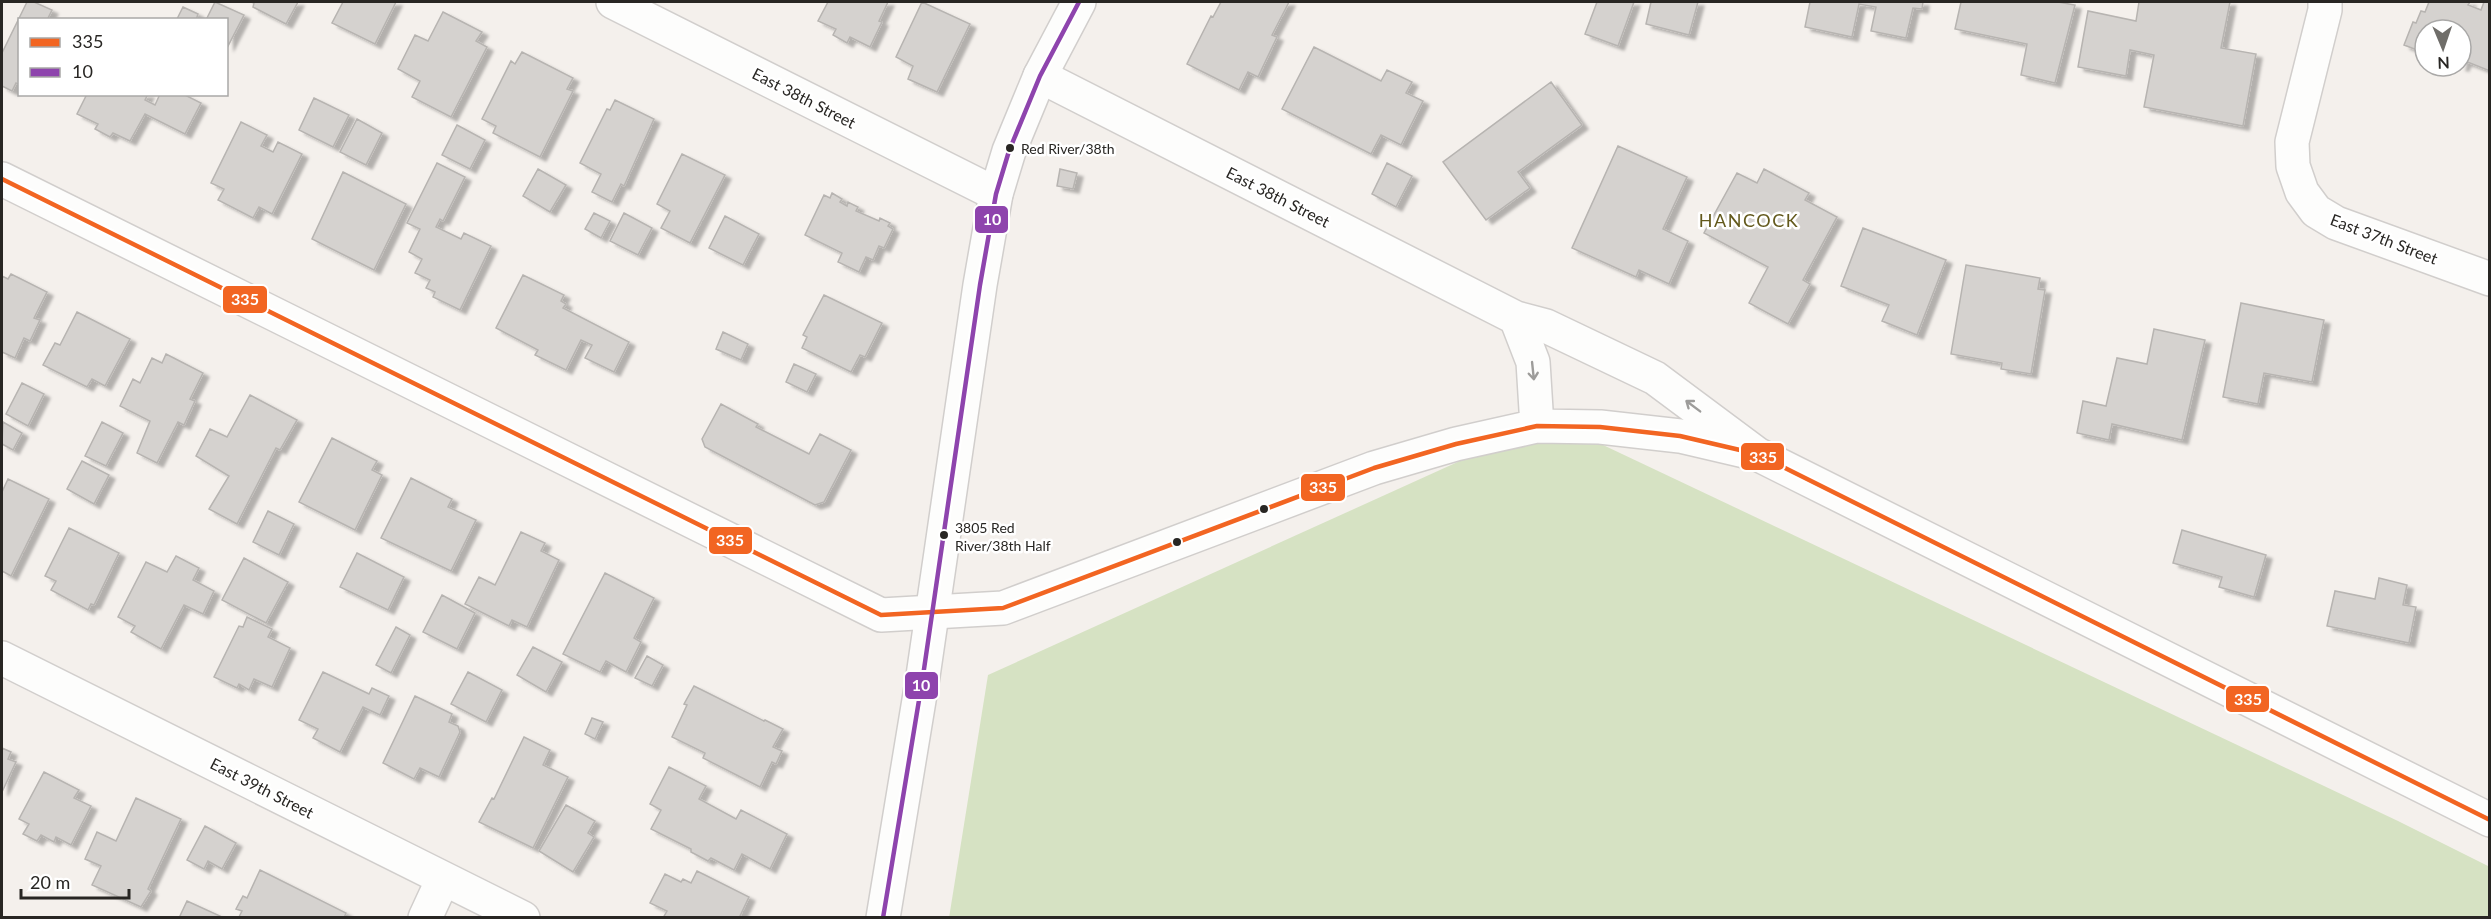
<svg xmlns="http://www.w3.org/2000/svg" width="2491" height="919" viewBox="0 0 2491 919" font-family="Lato,sans-serif">
	<style>
		.green { fill: #d6e2c3 }
		.building { fill: #d5d2cf; stroke: #b7b4b1; stroke-width: 1.5; filter: url(#shadow) }
		.lines { fill: none; stroke-linecap: round; stroke-linejoin: round }
		.minor-casing { stroke: #d1cecc; stroke-width: 36 }
		.major-casing { stroke: #d1cecc; stroke-width: 36 }
		.minor { stroke: #fdfdfc; stroke-width: 33 }
		.major { stroke: #fdfdfc; stroke-width: 33 }
		.bus-1-casing { stroke: #fff; stroke-width: 9 }
		.bus-2-casing { stroke: #fff; stroke-width: 9 }
		.bus-1 { stroke: #f26522; stroke-width: 4.5 }
		.bus-2 { stroke: #8e44ad; stroke-width: 4.5 }
		.oneway { stroke: #9d9c9a }
		.bus-dot { fill: #282623; stroke: #fff; stroke-width: 2 }
		.labels { text-anchor: middle; stroke-width: 5; stroke-linejoin: round; paint-order: stroke }
		.bus-label { font-size: 14px; fill: #282623; stroke: #fff; text-anchor: start }
		.street-label { font-size: 16px; fill: #282623; stroke: #fff }
		.neighbourhood-label { font-size: 18px; letter-spacing: 1.5px; fill: #63591c; stroke: #fff }
		.line-badge { stroke: #fff; stroke-width: 2 }
		.badge-label { font-size: 16px; text-anchor: middle; font-weight: bold; fill: #fff }
	</style>
	<defs>
		<filter id="shadow"><feDropShadow dx="6" dy="4" stdDeviation="1.5" flood-color="#0004"/></filter>
	</defs>
	<rect width="100%" height="100%" fill="#f4f0ec"/>
	<path class="green" d="M1537 426 1565 427 2398 821 2490 867 2489 918H949L988 675Z"/>
	<path class="building" d="M27 2H34L52 10 47 20H20V85L16 83 12 91 2 86V53Z
		M215 2 244 15 228 46 226 20H206Z
		M251 2H298L286 24 253 7 254 3Z
		M343 2H396L375 44 332 23Z
		M828 2H888L879 21 882 22 870 47 850 37 847 43 833 35 836 29 818 21Z
		M922 2 970 24 937 92 908 79 913 66 896 57Z
		M1221 2H1289L1272 35 1277 37 1258 77 1248 72 1239 90 1187 64 1211 16 1213 17Z
		M1597 2H1634L1618 46 1585 34Z
		M1651 2H1698L1689 35 1646 24Z
		M1810 2H1923L1922 9 1913 8 1906 38 1871 31 1876 7 1859 4 1852 37 1805 27Z
		M1961 2H2058L2075 5 2055 83 2021 75 2027 44 1955 29Z
		M2139 2H2230L2221 48 2256 54 2243 126 2144 107 2154 55 2130 50 2126 76 2078 67 2088 11 2136 21Z
		M2429 2H2470L2468 5 2481 10 2484 2H2490V71L2465 61 2463 67 2459 66H2461V30H2425V53L2404 45 2413 22 2416 23 2421 11 2425 12Z
		M183 7 198 14 196 20 177 19Z
		M443 12 482 32 476 41 487 47 451 117 412 97 420 81 398 69 415 35 428 41Z
		M1314 47 1381 81 1387 70 1412 82 1406 93 1423 101 1401 145 1381 135 1371 154 1282 109Z
		M522 52 573 78 567 89 573 91 540 157 493 133 496 126 482 119 511 61 515 64Z
		M1551 82 1582 125 1518 172 1530 188 1486 220 1443 162Z
		M87 94H148L145 100 155 105 160 94H183L201 103 185 134 145 114 130 141 113 133 110 137 95 129 98 124 77 114Z
		M314 98 349 115 333 147 299 130Z
		M615 100 654 119 624 186 621 184 612 202 592 192 601 174 580 163 607 109 610 110Z
		M357 119 382 133 366 165 340 152Z
		M241 122 267 135 261 146 273 152 278 142 302 154 272 214 259 207 253 218 218 200 224 189 211 183Z
		M457 125 485 140 470 169 442 155Z
		M1618 146 1687 177 1663 229 1688 241 1669 284 1639 270 1636 277 1572 248Z
		M682 154 725 175 690 243 661 228 670 211 657 204Z
		M437 163 465 177 443 221 440 219 436 227 461 239 464 233 491 246 460 310 433 297 435 292 426 288 430 280 415 273 422 259 409 252 420 229 407 223Z
		M1387 163 1412 176 1396 207 1372 194Z
		M538 169 566 185 550 212 523 196Z
		M1060 169 1077 173 1073 189 1057 186Z
		M1764 169 1809 193 1805 200 1837 217 1803 280 1810 284 1788 324 1749 303 1768 267 1704 233 1737 173 1757 183Z
		M343 172 406 204 374 270 312 239Z
		M832 193 842 199 840 202 847 206 848 202 858 207 856 211 879 221 880 218 890 223 888 226 893 229 884 248 879 246 873 260 866 257 859 272 838 262 842 253 805 235 824 195 830 198Z
		M594 213 610 221 601 238 585 229Z
		M624 213 652 228 638 255 610 241Z
		M725 216 759 234 743 265 709 248Z
		M1863 228 1946 260 1917 335 1882 321 1889 305 1841 286Z
		M1966 265 2040 278 2038 289 2045 290 2031 374 2001 369 2002 363 1951 354Z
		M11 274 47 292 34 318 40 320 30 341 24 338 15 358 2 352V276L8 279Z
		M523 275 564 295 561 301 566 304 563 308 629 342 614 372 585 358 592 345 581 340 566 370 535 355 538 350 496 328Z
		M824 295 882 323 865 357 860 355 851 372 802 348 807 337 803 335Z
		M2241 303 2324 320 2312 382 2264 373 2258 404 2223 397Z
		M77 312 130 339 105 386 92 379 87 387 43 365 55 343 60 345Z
		M2154 329 2205 340 2182 440 2112 424 2109 440 2077 433 2083 401 2106 406 2117 358 2147 364Z
		M723 332 748 344 741 360 716 349Z
		M166 354 203 373 190 399 195 401 184 425 178 422 157 463 137 453 150 421 120 406 133 379 140 383 152 358 162 363Z
		M794 364 816 374 807 392 786 382Z
		M22 383 44 394 28 426 6 414Z
		M250 395 297 420 280 450 276 448 237 524 209 509 229 476 196 456 210 429 227 437Z
		M721 404 758 424 756 427 809 454 820 434 851 450 824 502 815 505 705 447 702 439Z
		M3 422 22 433 13 450 2 444Z
		M102 422 123 433 106 466 85 456Z
		M332 438 377 461 372 470 382 475 355 530 299 502Z
		M82 461 109 475 94 504 67 489Z
		M411 478 452 499 448 507 476 520 451 571 381 538Z
		M8 479 49 499 11 576 2 571V492Z
		M268 511 294 524 279 555 253 542Z
		M69 528 119 553 94 605 91 604 88 610 51 590 56 581 45 576Z
		M2182 530 2266 555 2254 597 2219 587 2222 577 2173 563Z
		M521 532 545 543 541 551 559 560 527 627 512 620 509 626 465 604 479 577 495 585Z
		M357 553 404 577 388 610 340 587Z
		M176 556 199 568 193 580 214 591 203 614 184 605 161 649 131 632 135 626 118 617 146 562 167 572Z
		M244 558 288 582 266 623 222 600Z
		M605 573 654 598 634 638 641 642 626 672 606 661 600 672 563 654Z
		M2379 578 2407 585 2403 605 2416 607 2409 643 2327 626 2335 591 2375 599Z
		M442 595 475 613 457 649 423 632Z
		M247 617 272 629 268 637 290 648 272 687 254 679 249 690 239 684 237 688 214 677 239 626 243 627Z
		M396 627 410 635 391 673 376 665Z
		M533 647 562 662 546 692 517 675Z
		M647 656 663 665 652 686 635 678Z
		M323 672 369 694 372 688 389 696 380 715 363 707 340 752 313 738 318 729 299 720Z
		M468 672 502 690 486 722 451 704Z
		M694 686 764 721 765 720 783 729 773 747 782 751 776 764 772 762 760 787 703 758 705 753 672 737 687 705 684 704Z
		M415 696 452 714 449 722 458 726 460 732 439 777 420 768 414 779 383 763Z
		M592 718 603 722 595 739 585 734Z
		M524 737 550 750 543 765 568 777 533 848 479 822 492 798 494 799Z
		M2 748 11 752 8 759 16 762 2 792Z
		M669 767 706 786 699 799 736 819 741 810 787 834 770 869 742 854 734 870 711 858 708 861 691 852V849L651 829 661 810 650 804Z
		M44 772 79 790 74 798 91 806 71 845 56 837 54 842 41 835 37 841 23 834 29 824 19 819Z
		M136 798 181 819 148 889 151 891 141 907 92 885 101 866 85 859 97 832 116 841Z
		M566 805 595 821 588 833 594 837 573 872 539 851Z
		M205 826 236 843 222 869 208 861 204 869 187 860Z
		M260 870 346 913 344 918 239 917 242 911 236 909 243 896 247 898Z
		M697 871 749 897 739 918H663L667 911 650 903 665 874 681 882 683 879 691 883Z
		M187 901 220 916 219 918H179Z"/>
	<g class="lines">
		<g class="minor-casing">
			<path id="minor" d="M613 2 996 194
				M2325 2V10L2292 142 2293 166 2302 192 2316 211 2336 223 2490 279
				M1040 76 1516 318 1546 326 1655 378 1757 454 2490 820
				M2 179 881 615 1003 608 1374 468 1456 444 1537 426 1600 427 1680 436 1757 454
				M1516 318 1533 362 1537 426
				M2 658 523 918
				M425 918 443 879"/>
		</g>
		<g class="major-casing">
			<path id="major" d="M883 918 923 676 980 285 996 194 1009 151 1040 76 1079 2"/>
		</g>
		<use href="#minor" class="minor"/>
		<use href="#major" class="major"/>
		<g class="bus-1-casing">
			<path id="bus-1" d="M2 179 881 615 1003 608 1374 468 1456 444 1537 426 1600 427 1680 436 1757 454 2490 820"/>
		</g>
		<g class="bus-2-casing">
			<path id="bus-2" d="M883 918 923 676 980 285 996 194 1009 151 1040 76 1079 2"/>
		</g>
		<use href="#bus-1" class="bus-1"/>
		<use href="#bus-2" class="bus-2"/>
	</g>
	<defs><path id="oneway-shaft" d="M-6 0H5M1.5-3L5.5 0L1.5 3" fill="none" stroke-width="1.6" stroke-linecap="round" stroke-linejoin="round" transform="scale(1.5)"/></defs>
	<g class="oneway">
		<use href="#oneway-shaft" transform="translate(1533 371) rotate(84)"/>
		<use href="#oneway-shaft" transform="translate(1693 406) rotate(-143)"/>
	</g>
	<g class="bus-dot">
		<circle cx="1010" cy="148" r="5"/>
		<circle cx="1264" cy="509" r="5"/>
		<circle cx="944" cy="535" r="5"/>
		<circle cx="1177" cy="542" r="5"/>
	</g>
	<g class="labels">
		<g class="bus-label">
			<text x="1021" y="154">Red River/38th</text>
			<text x="955" y="533">3805 Red<tspan x="955" dy="18">River/38th Half</tspan></text>
		</g>
		<g class="street-label">
			<text transform="translate(804 98) rotate(27)" y="6">East 38th Street</text>
			<text transform="translate(1278 197) rotate(27)" y="6">East 38th Street</text>
			<text transform="translate(2384 239) rotate(21)" y="6">East 37th Street</text>
			<text transform="translate(262 788) rotate(27)" y="6">East 39th Street</text>
		</g>
		<g class="neighbourhood-label">
			<text x="1749" y="227">HANCOCK</text>
		</g>
	</g>
	<g class="line-badge">
		<rect x="974" y="205" width="35" height="29" rx="6" fill="#8e44ad"/>
		<rect x="222" y="285" width="46" height="29" rx="6" fill="#f26522"/>
		<rect x="1740" y="442" width="45" height="29" rx="6" fill="#f26522"/>
		<rect x="1300" y="473" width="46" height="29" rx="6" fill="#f26522"/>
		<rect x="708" y="526" width="45" height="29" rx="6" fill="#f26522"/>
		<rect x="904" y="671" width="35" height="29" rx="6" fill="#8e44ad"/>
		<rect x="2225" y="685" width="45" height="28" rx="6" fill="#f26522"/>
	</g>
	<g class="badge-label">
		<text x="992" y="225">10</text>
		<text x="245" y="305">335</text>
		<text x="1763" y="463">335</text>
		<text x="1323" y="493">335</text>
		<text x="730" y="546">335</text>
		<text x="921" y="691">10</text>
		<text x="2248" y="705">335</text>
	</g>
	<rect width="2491" height="919" fill="none" stroke="#282623" stroke-width="6"/>
	<rect x="18" y="18" width="210" height="78" fill="#ffffff" stroke="#a9a8a7" stroke-width="1.5"/>
	<rect x="30" y="38" width="30" height="9" fill="#f26522" stroke="#a9a8a7" stroke-width="1.5"/>
	<text x="72" y="48" font-size="18" fill="#282623">335</text>
	<rect x="30" y="68" width="30" height="9" fill="#8e44ad" stroke="#a9a8a7" stroke-width="1.5"/>
	<text x="72" y="78" font-size="18" fill="#282623">10</text>
	<g transform="translate(2443 48) rotate(178)"><circle r="28" fill="#ffffff" stroke="#a9a8a7" stroke-width="1.5"/>
	<path d="M0-4.5L10 22L0 15L-10 22Z" fill="#6f6d69"/>
	<text y="-9" font-size="16" font-weight="bold" text-anchor="middle" fill="#282623">N</text>
	</g>
	<path d="M21 889v9h108v-9" fill="none" stroke="#282623" stroke-width="3"/>
	<text x="30" y="889" font-size="18" fill="#282623" stroke="#ffffff" stroke-width="4.5" paint-order="stroke">20 m</text>
</svg>
